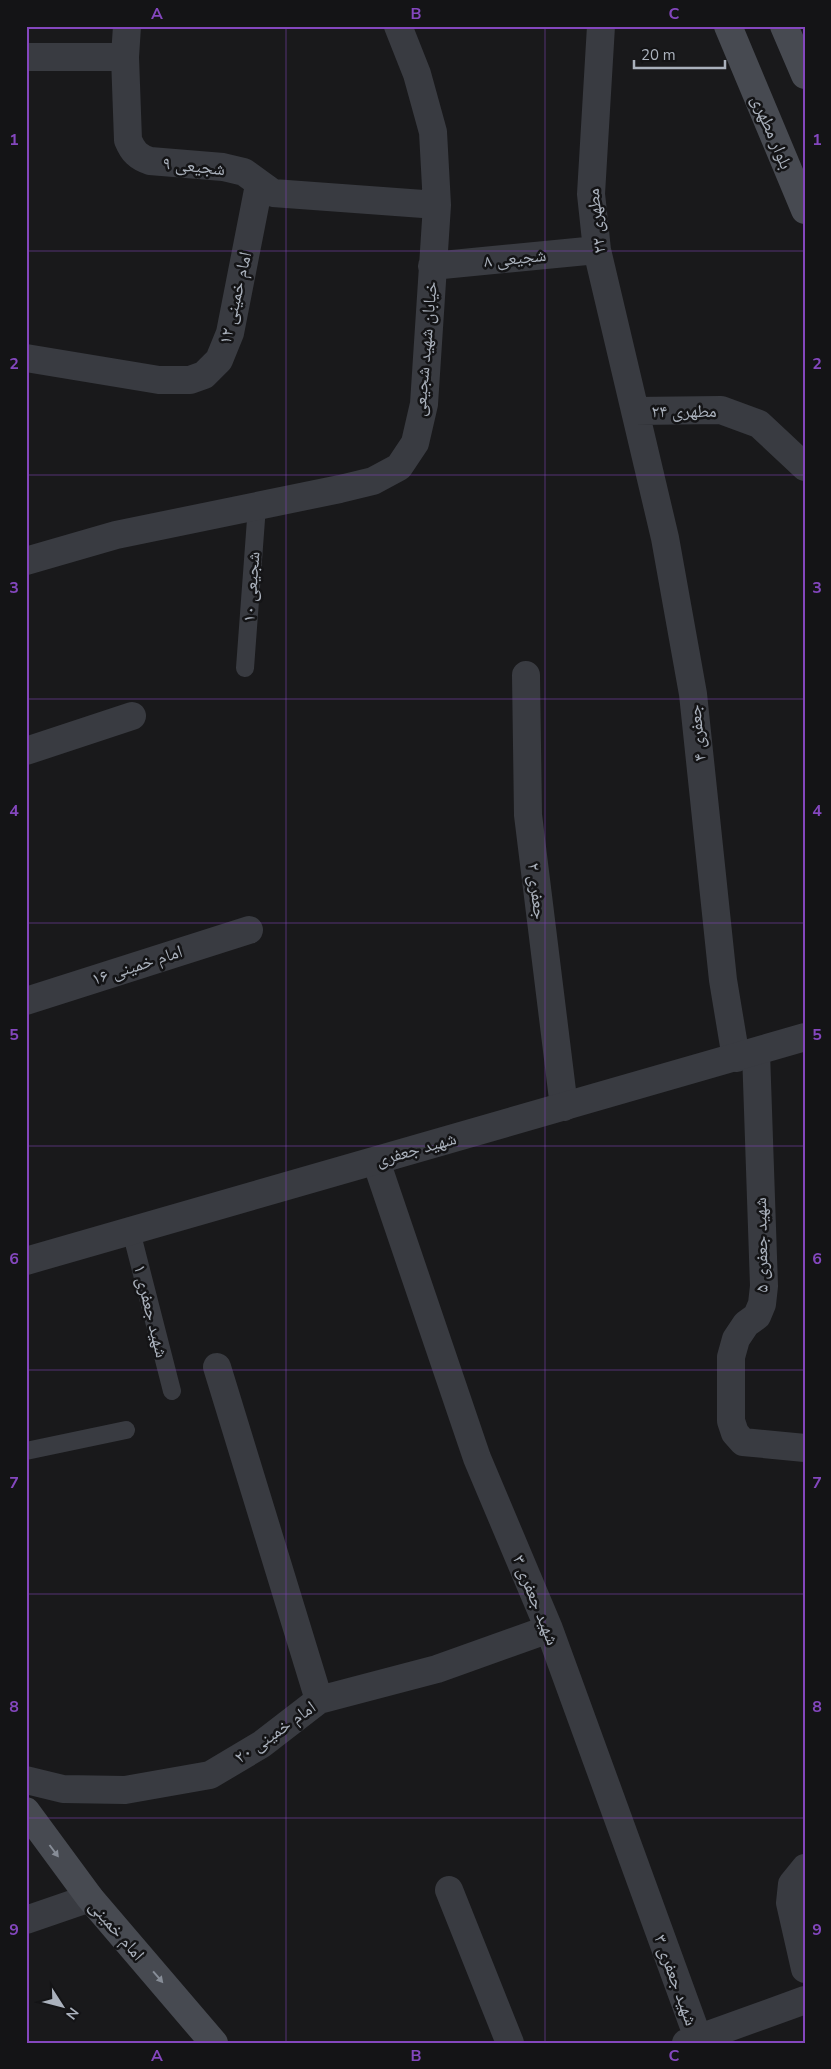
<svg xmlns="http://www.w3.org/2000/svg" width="831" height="2069" viewBox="0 0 831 2069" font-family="'Nunito Sans','Noto Naskh Arabic',sans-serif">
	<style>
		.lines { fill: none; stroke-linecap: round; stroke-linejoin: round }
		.service { stroke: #393b41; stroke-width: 18 }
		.minor { stroke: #393b41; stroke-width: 28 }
		.tertiary { stroke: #393b41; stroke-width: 28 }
		.secondary { stroke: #474a51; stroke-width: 28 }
		.oneway { fill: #878d97 }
		.grid { fill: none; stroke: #8447be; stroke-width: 1; stroke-opacity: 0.55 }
		.labels { text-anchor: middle; stroke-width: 5; stroke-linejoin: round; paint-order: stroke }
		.street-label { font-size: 18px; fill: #aab1bc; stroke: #141416 }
		.neatline { fill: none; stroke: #8447be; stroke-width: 2 }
		.grid-label { font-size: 16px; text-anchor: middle; font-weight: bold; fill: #8447be }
	</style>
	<rect width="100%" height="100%" fill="#19191b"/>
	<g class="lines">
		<path class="service" d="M245 668 257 506
			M131 1231 172 1391
			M26 1451 126 1430"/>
		<path class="minor" d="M127 26 125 57 128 140C133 152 138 157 150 161L223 167 244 172 273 193 437 205
			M601 26 591 194 597 250 665 538 693 694 723 980 736 1058
			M26 57H125
			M432 266 597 250
			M26 358 159 380H190L204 375 219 360 230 333 259 185
			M635 411 721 410 759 424 805 467
			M26 561 116 535 340 489 373 481 399 467 415 443 424 404 437 205 433 132 417 74 398 26
			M526 675 528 815 564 1107
			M26 751 132 716
			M26 1001 249 930
			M756 1052 764 1286 762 1304 757 1316 746 1324 736 1339 731 1357V1421L735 1433 743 1442 805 1448
			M376 1161 477 1458 549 1629 698 2038
			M217 1367 319 1700
			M26 1780 63 1789 125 1790 210 1775 262 1744 319 1700 437 1669 549 1629
			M805 1868 792 1884 790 1903 805 1969
			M449 1890 510 2043
			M26 1920 90 1898
			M686 2043 805 2000"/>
		<path class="tertiary" d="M26 1261 805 1037"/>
		<path class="secondary" d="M728 26 805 210
			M784 26 805 75
			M26 1811 90 1898 214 2043"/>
	</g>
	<defs><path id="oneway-solid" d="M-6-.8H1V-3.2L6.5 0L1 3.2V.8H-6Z" transform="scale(1.25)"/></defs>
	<g class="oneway">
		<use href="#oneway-solid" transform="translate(54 1851) rotate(53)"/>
		<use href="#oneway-solid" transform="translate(158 1977) rotate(49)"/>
	</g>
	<path class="grid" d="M286 26V2043M545 26V2043M26 251H805M26 475H805M26 699H805M26 923H805M26 1146H805M26 1370H805M26 1594H805M26 1818H805"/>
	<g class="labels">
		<g class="street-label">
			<text transform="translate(772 132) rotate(67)" y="6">بلوار مطهری</text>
			<text transform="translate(194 166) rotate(6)" y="6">شجیعی ۹</text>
			<text transform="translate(596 221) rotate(-96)" y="6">مطهری ۲۲</text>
			<text transform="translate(515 258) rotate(-6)" y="6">شجیعی ۸</text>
			<text transform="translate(235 298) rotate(-77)" y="6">امام خمینی ۱۲</text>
			<text transform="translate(425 349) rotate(-85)" y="6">خیابان شهید شجیعی</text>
			<text x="684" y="417">مطهری ۲۴</text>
			<text transform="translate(251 587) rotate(-86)" y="6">شجیعی ۱۰</text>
			<text transform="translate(697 733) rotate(-96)" y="6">جعفری ۴</text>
			<text transform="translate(537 891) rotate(83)" y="6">جعفری ۲</text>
			<text transform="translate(137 965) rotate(-18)" y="6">امام خمینی ۱۶</text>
			<text transform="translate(416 1149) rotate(-16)" y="6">شهید جعفری</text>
			<text transform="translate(761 1245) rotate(-91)" y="6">شهید جعفری ۵</text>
			<text transform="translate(151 1311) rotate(76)" y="6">شهید جعفری ۱</text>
			<text transform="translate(536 1600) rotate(68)" y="6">شهید جعفری ۳</text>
			<text transform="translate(275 1732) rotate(-35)" y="6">امام خمینی ۲۰</text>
			<text transform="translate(117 1930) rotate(49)" y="6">امام خمینی</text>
			<text transform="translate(676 1980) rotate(70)" y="6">شهید جعفری ۳</text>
		</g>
	</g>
	<rect width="831" height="2069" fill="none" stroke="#141416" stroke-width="55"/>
	<g transform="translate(62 2006) rotate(126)" stroke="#141416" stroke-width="4" paint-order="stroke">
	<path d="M0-4L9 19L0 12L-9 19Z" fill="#aab1bc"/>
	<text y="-8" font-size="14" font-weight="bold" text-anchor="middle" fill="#aab1bc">N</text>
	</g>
	<path d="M634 60v8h91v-8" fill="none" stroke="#aab1bc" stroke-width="2.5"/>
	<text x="641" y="60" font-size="15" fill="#aab1bc" stroke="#141416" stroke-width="4" paint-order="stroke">20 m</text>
	<rect x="28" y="28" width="776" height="2014" class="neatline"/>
	<g class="grid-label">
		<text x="157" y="19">A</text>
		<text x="416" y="19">B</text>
		<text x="674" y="19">C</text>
		<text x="14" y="145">1</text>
		<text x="817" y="145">1</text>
		<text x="14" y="369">2</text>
		<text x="817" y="369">2</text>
		<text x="14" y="593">3</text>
		<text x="817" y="593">3</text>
		<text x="14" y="816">4</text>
		<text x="817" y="816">4</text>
		<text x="14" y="1040">5</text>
		<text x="817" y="1040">5</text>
		<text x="14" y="1264">6</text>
		<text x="817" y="1264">6</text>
		<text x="14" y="1488">7</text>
		<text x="817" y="1488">7</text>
		<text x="14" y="1712">8</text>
		<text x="817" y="1712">8</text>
		<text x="14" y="1935">9</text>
		<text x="817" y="1935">9</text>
		<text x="157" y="2061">A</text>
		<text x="416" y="2061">B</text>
		<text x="674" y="2061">C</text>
	</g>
</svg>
